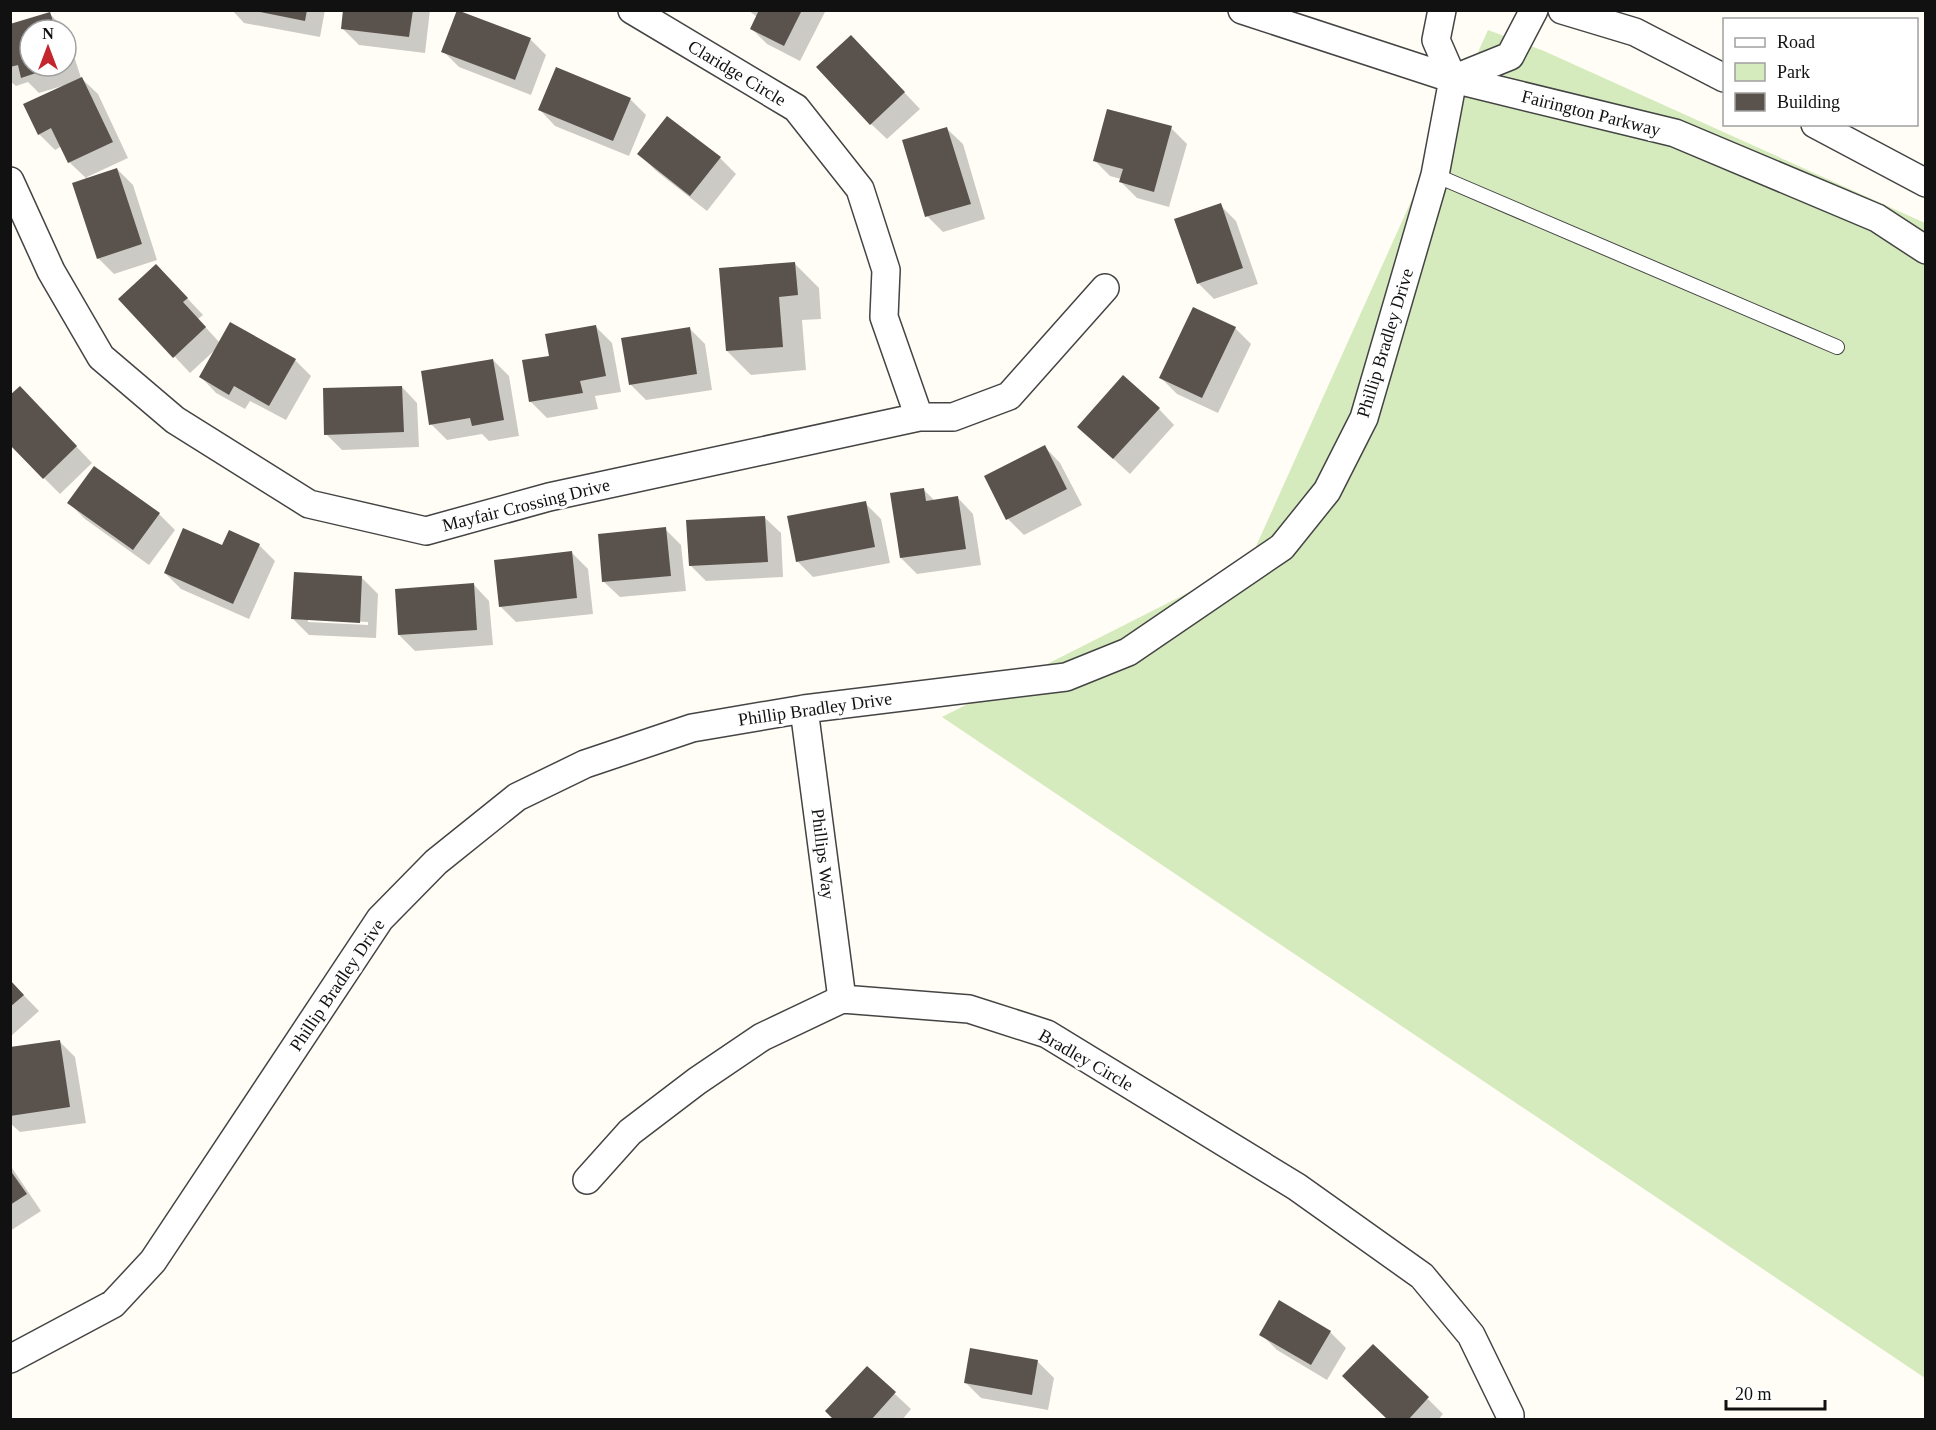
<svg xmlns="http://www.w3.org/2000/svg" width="1936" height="1430" viewBox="0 0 1936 1430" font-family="Georgia,serif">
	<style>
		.green { fill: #d5ebbd }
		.shadow { fill: #0003; fill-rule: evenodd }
		.building { fill: #5a524d }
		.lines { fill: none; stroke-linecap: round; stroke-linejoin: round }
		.lane-casing { stroke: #444; stroke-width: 16 }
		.street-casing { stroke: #444; stroke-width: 30 }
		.lane { stroke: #fff; stroke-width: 14 }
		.street { stroke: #fff; stroke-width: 27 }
		.labels { text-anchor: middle; stroke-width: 6; stroke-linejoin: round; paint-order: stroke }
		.street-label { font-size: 18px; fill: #111; stroke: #fff }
	</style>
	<rect width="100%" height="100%" fill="#fffdf5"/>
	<path class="green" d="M1488 30 1544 51 1925 223V1378L942 717 1249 562Z"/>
	<path class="shadow" d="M232 10H325L320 37 244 23Z
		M345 10H430L425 53 359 45 343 29Z
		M748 10H826L800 61 767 44 751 28 757 17Z
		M50 14 66 30H30V66H66V31L81 78 98 94 128 158 87 177 88 179 117 169 133 185 157 260 114 274 98 258 87 179 69 162 62 146 55 150 39 134 62 86 39 93 28 82 16 86 10 81V26Z
		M530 39 546 55 531 95 459 67 443 51Z
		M867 53 920 109 887 139 871 124Z
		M630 99 646 115 629 156 555 126 540 110Z
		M1171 128 1187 144 1169 207 1137 198 1121 182V179L1110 176 1094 160Z
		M947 129 963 144 985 219 943 232 927 216Z
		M639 154 720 158 736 174 707 211 655 170Z
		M1220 205 1236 221 1258 284 1214 299 1198 283Z
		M795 264 819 288 821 319 802 320 806 370 751 375 727 351Z
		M172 282 203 315 198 319 220 343 295 360 311 376 286 420 250 401 245 409 216 393 201 377 216 349 190 373 121 299Z
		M596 327 612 343 621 392 595 396 598 409 547 418 531 402 551 357Z
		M689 328 705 344 712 390 646 400 630 384Z
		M1235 328 1251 344 1218 413 1177 394 1161 378Z
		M493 360 509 376 519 436 489 441 482 434 447 440 431 424Z
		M402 387 417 403 419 447 342 450 326 434Z
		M36 404 92 463 60 494 44 478Z
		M1159 409 1174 425 1130 474 1095 442Z
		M1045 447 1060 463 1082 505 1024 535 1008 519Z
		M924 490 935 501 958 498 973 514 981 565 917 574 901 558Z
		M69 503 159 514 175 530 149 565 85 519Z
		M865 503 881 519 890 563 813 577 797 561Z
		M765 518 781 533 783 577 706 581 690 565Z
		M665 529 681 545 686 591 620 597 604 582Z
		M259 545 275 561 249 619 181 589 165 573 223 547Z
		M572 553 588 569 593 614 516 622 500 606Z
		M362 578 378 594 376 638 309 635 293 619ZM308 619 368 622V625L308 622Z
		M474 585 489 601 493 645 415 651 399 635Z
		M10 981 39 1011 10 1037Z
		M59 1041 75 1057 86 1123 20 1132 10 1123V1081Z
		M10 1165 41 1211 10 1231Z
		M1330 1332 1346 1348 1327 1380 1277 1350 1261 1334Z
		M1038 1362 1054 1378 1048 1410 981 1398 965 1382Z
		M867 1368 911 1409 902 1420H836Z
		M1428 1399 1443 1414 1438 1420H1389Z"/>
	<path class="building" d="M250 10H307L305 21Z
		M343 10H413L409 37 341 29Z
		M457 10 531 38 515 80 441 52Z
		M759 10H802L784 46 750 29Z
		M50 12 56 30H30V66H57L21 78 18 65 10 67V24Z
		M851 35 905 92 870 125 816 67Z
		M556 67 631 98 613 141 538 110Z
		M82 77 113 142 68 163 51 128 38 135 23 104Z
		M1107 109 1172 126 1154 192 1119 182 1123 169 1093 161Z
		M667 116 721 157 690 196 637 154Z
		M947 127 971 204 925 217 902 140Z
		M117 168 142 244 97 259 72 183Z
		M1221 203 1243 268 1197 284 1174 219Z
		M795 262 798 295 779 297 783 347 726 351 719 268Z
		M156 264 188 298 183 302 206 327 173 358 118 299Z
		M1193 307 1236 327 1202 398 1159 378Z
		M230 322 296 359 269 406 234 386 229 395 199 377Z
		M596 325 606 376 580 381 583 393 529 402 522 360 549 356 545 334Z
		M690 327 697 374 629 385 621 338Z
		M493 359 504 420 472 426 470 418 429 425 421 371Z
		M1123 375 1160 408 1113 459 1077 427Z
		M20 386 77 446 43 479 10 445V395Z
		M402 386 404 432 324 435 323 388Z
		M1045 445 1067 489 1006 520 984 476Z
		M94 466 160 513 133 550 67 503Z
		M924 488 926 501 958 496 966 549 900 558 890 493Z
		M866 501 875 547 796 562 787 516Z
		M765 516 768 562 689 566 686 520Z
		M666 527 671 576 602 582 598 534Z
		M183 528 222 545 229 530 260 544 233 604 164 573Z
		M572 551 577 598 499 607 494 560Z
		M294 572 362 576 360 623 291 619Z
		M474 583 477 630 398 635 395 589Z
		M10 980 24 995 10 1007Z
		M60 1040 70 1107 10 1116V1047Z
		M10 1170 27 1194 10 1205Z
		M1279 1300 1331 1331 1311 1365 1259 1335Z
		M1373 1344 1429 1397 1408 1420H1388L1342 1376Z
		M970 1348 1038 1360 1032 1395 964 1383Z
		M867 1366 896 1392 871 1420H834L825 1411Z"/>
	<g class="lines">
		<g class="lane-casing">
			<path id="lane" d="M1435 175 1837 347"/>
		</g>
		<g class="street-casing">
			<path id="street" d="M632 10 796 108 860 189 886 270 884 317 919 417
				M1242 10 1453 79 1675 133 1877 218 1926 250
				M1562 10 1635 32 1724 78
				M1453 79 1510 56 1534 10
				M1815 124 1926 183
				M10 181 51 271 101 357 175 420 309 504 426 531 549 497 919 417H953L1009 396 1105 288
				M804 709 842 999
				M587 1180 630 1132 697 1081 762 1037 842 999 969 1009 1047 1034 1297 1187 1422 1276 1471 1335 1510 1415V1420
				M10 1359 113 1304 153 1261 380 919 436 862 517 797 585 764 692 728 804 709 1066 677 1128 652 1282 547 1327 491 1364 418 1435 175 1453 79 1436 40 1442 10"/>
		</g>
		<use href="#lane" class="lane"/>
		<use href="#street" class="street"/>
	</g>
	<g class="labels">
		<g class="street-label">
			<text transform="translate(737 73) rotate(31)" y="6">Claridge Circle</text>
			<text transform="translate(1591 113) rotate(14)" y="6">Fairington Parkway</text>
			<text transform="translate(1385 343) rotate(-73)" y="6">Phillip Bradley Drive</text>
			<text transform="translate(526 505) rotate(-14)" y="6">Mayfair Crossing Drive</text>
			<text transform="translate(815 709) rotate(-8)" y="6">Phillip Bradley Drive</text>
			<text transform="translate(823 854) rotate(83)" y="6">Phillips Way</text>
			<text transform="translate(337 985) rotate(-56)" y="6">Phillip Bradley Drive</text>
			<text transform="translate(1086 1060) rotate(30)" y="6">Bradley Circle</text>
		</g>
	</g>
	<rect width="1936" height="1430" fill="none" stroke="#111111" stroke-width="24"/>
	<rect x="1723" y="18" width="195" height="108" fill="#ffffff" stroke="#a0a0a0" stroke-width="1.5"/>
	<rect x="1735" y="38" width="30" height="9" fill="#ffffff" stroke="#a0a0a0" stroke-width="1.5"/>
	<text x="1777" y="48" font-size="18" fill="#111111">Road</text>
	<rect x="1735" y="63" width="30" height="18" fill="#d5ebbd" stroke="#a0a0a0" stroke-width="1.5"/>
	<text x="1777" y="78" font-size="18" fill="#111111">Park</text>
	<rect x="1735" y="93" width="30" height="18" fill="#5a524d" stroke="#a0a0a0" stroke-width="1.5"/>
	<text x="1777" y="108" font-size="18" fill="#111111">Building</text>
	<g transform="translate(48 48)"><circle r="28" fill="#ffffff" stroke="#a0a0a0" stroke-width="1.5"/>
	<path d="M0-4.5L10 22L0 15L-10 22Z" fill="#c4262e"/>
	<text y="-9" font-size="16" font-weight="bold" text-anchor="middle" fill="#111111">N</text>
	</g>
	<path d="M1726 1400v9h99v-9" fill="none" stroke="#111111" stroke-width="3"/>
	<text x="1735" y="1400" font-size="18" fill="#111111" stroke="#ffffff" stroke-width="4.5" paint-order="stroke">20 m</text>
</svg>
